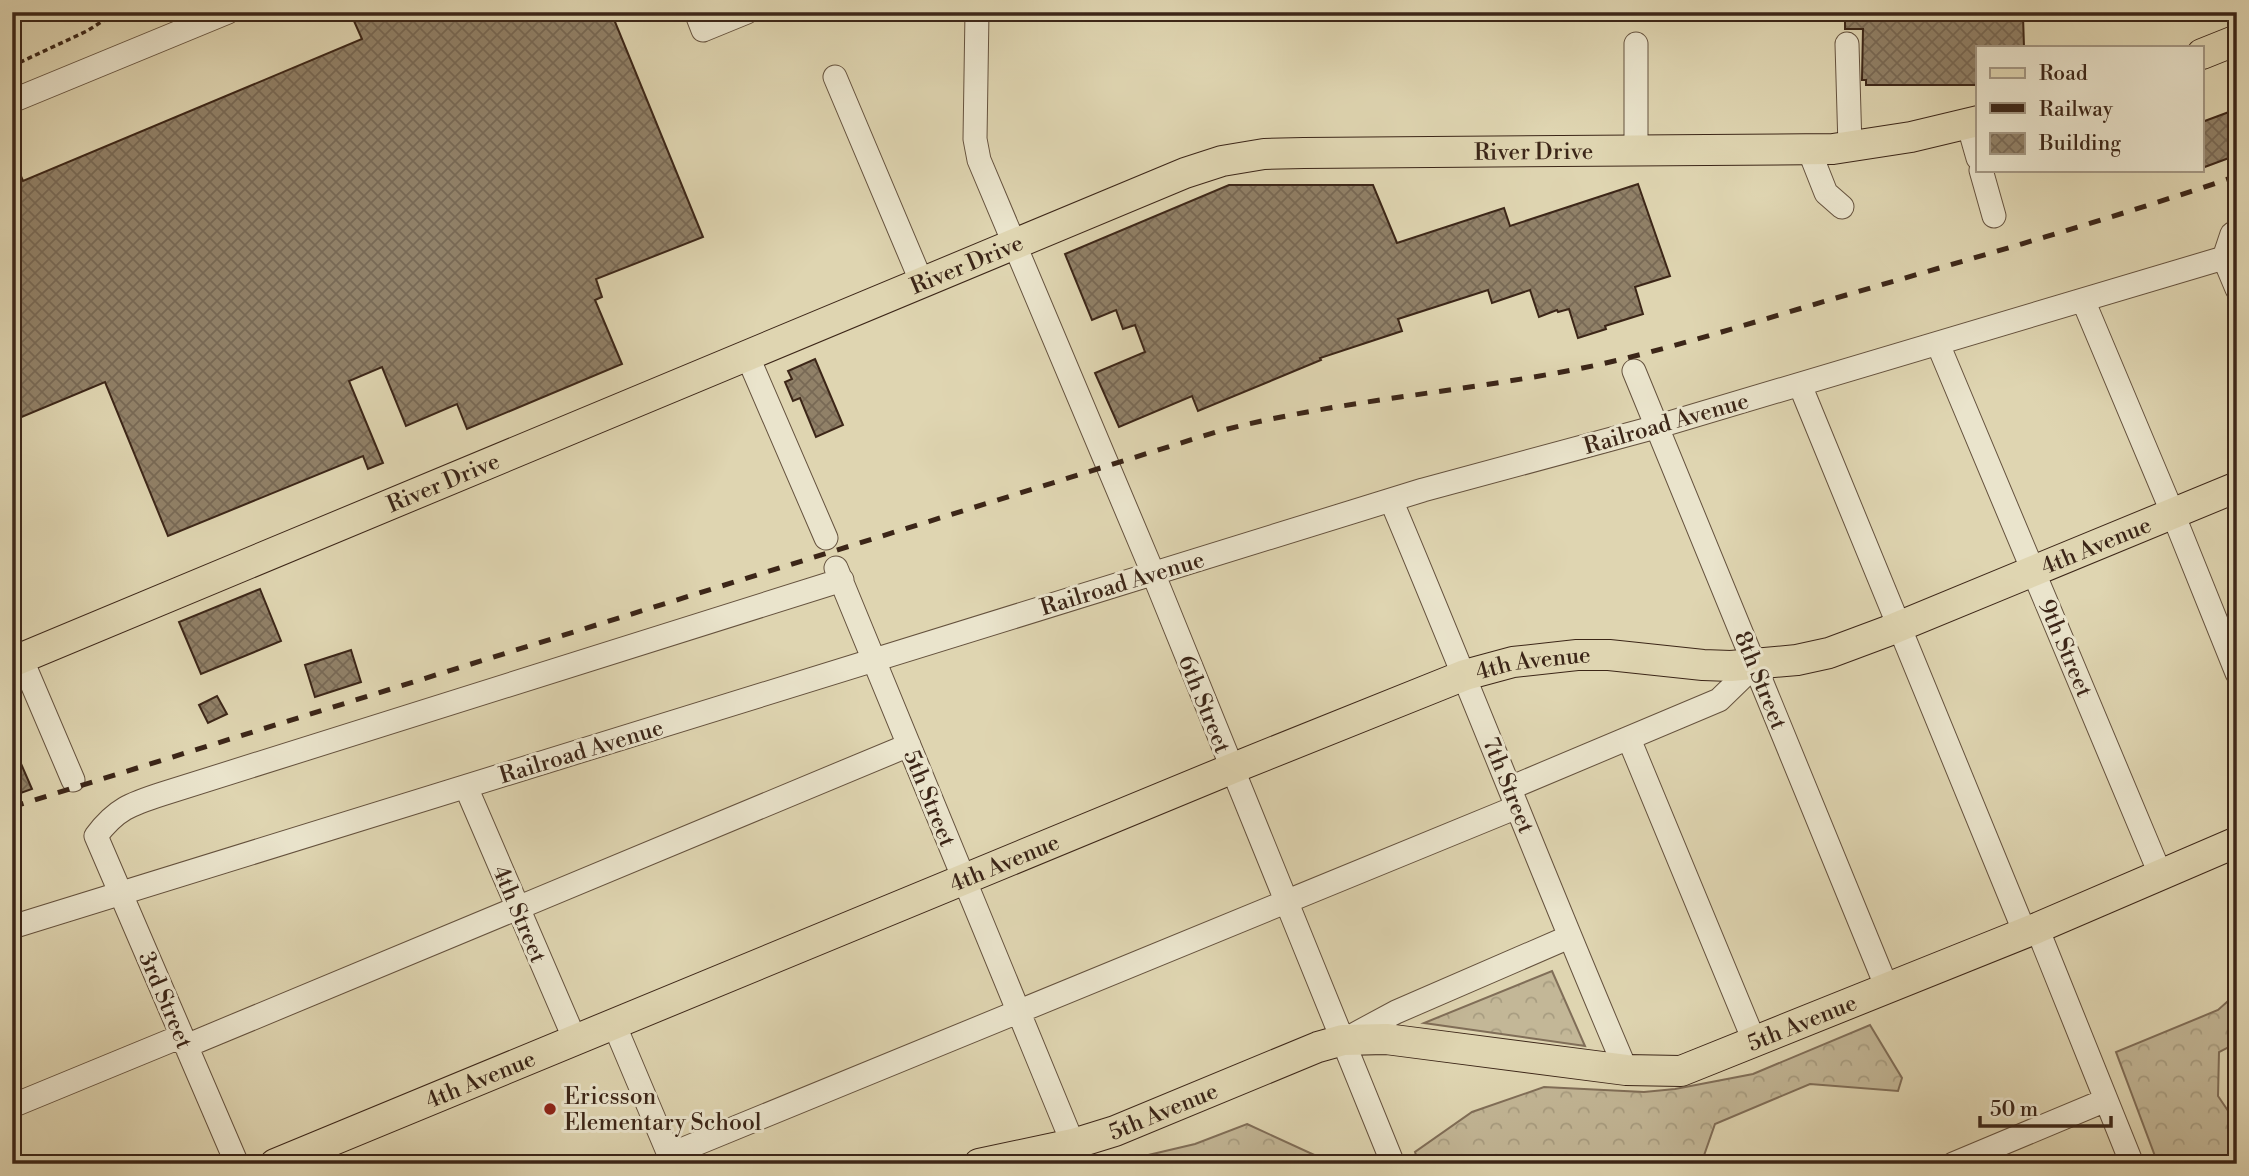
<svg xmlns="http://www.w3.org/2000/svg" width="2249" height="1176" viewBox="0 0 2249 1176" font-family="'Libre Bodoni',serif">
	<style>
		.forest { fill: url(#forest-crowns); stroke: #806e58; stroke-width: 2 }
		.building { fill: url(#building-cross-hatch); stroke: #3c2618; stroke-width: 2 }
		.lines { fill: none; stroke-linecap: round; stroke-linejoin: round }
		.minor-casing { stroke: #65523e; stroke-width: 25 }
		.major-casing { stroke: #3c2618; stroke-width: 32 }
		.path { stroke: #3c2618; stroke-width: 3.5; stroke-dasharray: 5 3.5; stroke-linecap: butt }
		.minor { stroke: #eae4cc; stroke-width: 23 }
		.major { stroke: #dfd5b1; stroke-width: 30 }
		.rail { stroke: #3c2618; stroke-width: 5; stroke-dasharray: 12 12; stroke-linecap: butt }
		.poi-dot { fill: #8f2418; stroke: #eae4cc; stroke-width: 2.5 }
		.labels { text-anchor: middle; stroke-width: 6; stroke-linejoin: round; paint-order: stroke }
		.street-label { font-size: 23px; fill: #3c2618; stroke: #eae4cc }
		.poi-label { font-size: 23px; fill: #3c2618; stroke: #eae4cc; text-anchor: start }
	</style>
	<defs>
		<pattern id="forest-crowns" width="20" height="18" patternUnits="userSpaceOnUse" patternTransform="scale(1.75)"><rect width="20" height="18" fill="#c3b797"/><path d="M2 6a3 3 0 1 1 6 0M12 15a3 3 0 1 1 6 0" fill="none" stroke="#a89d81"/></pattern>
		<pattern id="building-cross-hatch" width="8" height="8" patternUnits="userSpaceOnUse" patternTransform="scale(1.75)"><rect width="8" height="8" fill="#918168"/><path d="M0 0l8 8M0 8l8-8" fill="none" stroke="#786955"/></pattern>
	</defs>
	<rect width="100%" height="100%" fill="#dfd5b1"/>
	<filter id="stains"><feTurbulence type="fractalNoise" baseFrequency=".00286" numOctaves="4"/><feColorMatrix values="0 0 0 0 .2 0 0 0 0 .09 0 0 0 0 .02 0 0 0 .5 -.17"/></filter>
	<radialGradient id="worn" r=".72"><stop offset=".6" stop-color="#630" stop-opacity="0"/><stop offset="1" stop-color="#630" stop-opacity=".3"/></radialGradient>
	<path class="forest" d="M1552 971 1585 1046 1424 1023Z
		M2237 993V1043L2219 1052 2218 1096 2237 1124V1164H2158L2116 1052 2218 1010Z
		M1870 1025 1902 1078 1898 1091 1810 1084 1715 1124 1701 1164H1419L1415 1152 1472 1112 1544 1087 1644 1092 1675 1089 1753 1074Z
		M1247 1124 1334 1164H1110L1195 1144Z"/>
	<path class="building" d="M350 12H611L703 237 596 279 602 297 595 300 622 364 467 429 457 404 406 426 382 367 349 381 383 463 368 469 363 456 168 536 105 382 12 421V155L23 181 362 39Z
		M1845 12H1978V15L2023 16 2024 47H1978V85H1866V80H1862L1863 29H1845Z
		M2237 109V155L2202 168V122Z
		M1638 184 1670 276 1635 287 1643 314 1605 326 1606 329 1578 338 1569 309 1558 312 1557 310 1539 317 1530 290 1492 303 1488 290 1398 319 1402 331 1320 358 1321 360 1198 411 1192 396 1119 427 1095 373 1145 352 1135 325 1123 329 1116 310 1092 320 1065 254 1229 185H1373L1397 243 1504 208 1510 226Z
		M815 359 843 425 816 437 800 398 793 401 785 382 792 379 788 371Z
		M260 589 281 641 201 674 179 622Z
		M351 650 361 682 315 697 305 665Z
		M217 696 227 714 208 723 199 705Z
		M12 743 32 789 12 796Z"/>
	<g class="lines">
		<g class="minor-casing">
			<path id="minor" d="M696 12 703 30 747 12
				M977 12 975 139 979 160 1153 573 1393 1164
				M1636 44V151
				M1847 44 1850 147
				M835 77 922 283
				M12 101 228 12
				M1968 123 1978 158
				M1809 150 1826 193 1842 207
				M1981 170 1994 216
				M2237 231 2232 234 2224 258 2237 289
				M2083 300 2173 514 2237 673
				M1938 344 2161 876
				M747 355 826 538
				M1634 371 1887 988
				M1800 385 2025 933
				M1391 500C1471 689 1545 881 1626 1070
				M836 568 1073 1144
				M21 658 73 780
				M1629 739 1755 1043
				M466 787 575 1040
				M1510 788 1719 700 1755 665
				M12 927 1423 490 1656 427 2237 254
				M2037 928 2132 1164
				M614 1024 673 1164
				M1346 1039 1396 1012 1569 937
				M186 1046 909 745
				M12 1106 182 1036
				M669 1155 1517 807
				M237 1164 96 836C116 809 131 804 162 794L842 580
				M1953 1164 2106 1100"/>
		</g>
		<g class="major-casing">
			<g id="major">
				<path d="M2202 54 2237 40"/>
				<path id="s1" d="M12 662 1185 173 1222 161 1264 154 1304 153 1833 149 1911 137 1978 121"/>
				<path id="s2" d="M275 1164 1231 769 1465 675 1513 662 1577 655H1609L1703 665 1731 666 1797 660 1829 653 1888 631 2237 487"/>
				<path id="s3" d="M979 1164 1073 1144 1115 1131 1318 1047 1343 1040 1386 1039 1626 1070 1681 1071 2037 928 2237 842"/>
			</g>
		</g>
		<path class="path" d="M12 66 87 31 117 12"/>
		<use href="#minor" class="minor"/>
		<use href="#major" class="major"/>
		<path class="rail" d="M12 807 1216 432C1341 399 1470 392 1597 365 1677 347 1757 321 1836 298 1970 259 2105 221 2237 176"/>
	</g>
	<circle class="poi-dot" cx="550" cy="1109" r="7"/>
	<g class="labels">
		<g class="street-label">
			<text dy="8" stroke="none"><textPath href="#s1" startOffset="1622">River Drive</textPath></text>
			<text dy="8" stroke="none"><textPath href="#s1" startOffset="1034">River Drive</textPath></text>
			<text transform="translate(1666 423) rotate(-16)" y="8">Railroad Avenue</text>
			<text dy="8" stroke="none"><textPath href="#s1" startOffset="467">River Drive</textPath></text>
			<text dy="8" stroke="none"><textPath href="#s2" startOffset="1942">4th Avenue</textPath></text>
			<text transform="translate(1122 583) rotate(-17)" y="8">Railroad Avenue</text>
			<text transform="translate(2066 648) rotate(67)" y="8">9th Street</text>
			<text dy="8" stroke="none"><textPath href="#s2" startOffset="1356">4th Avenue</textPath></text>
			<text transform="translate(1761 680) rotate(68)" y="8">8th Street</text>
			<text transform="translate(1205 704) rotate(68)" y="8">6th Street</text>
			<text transform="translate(581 751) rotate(-17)" y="8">Railroad Avenue</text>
			<text transform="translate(1509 785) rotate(68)" y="8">7th Street</text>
			<text transform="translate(930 798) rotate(68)" y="8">5th Street</text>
			<text dy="8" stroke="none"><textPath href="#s2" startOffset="789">4th Avenue</textPath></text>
			<text transform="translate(520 914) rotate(67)" y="8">4th Street</text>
			<text transform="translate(166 1000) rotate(67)" y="8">3rd Street</text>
			<text dy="8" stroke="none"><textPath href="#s3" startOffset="856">5th Avenue</textPath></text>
			<text dy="8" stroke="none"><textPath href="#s2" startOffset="222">4th Avenue</textPath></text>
			<text dy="8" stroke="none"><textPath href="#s3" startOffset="192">5th Avenue</textPath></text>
		</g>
		<g class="poi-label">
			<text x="564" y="1104">Ericsson<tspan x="564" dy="26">Elementary School</tspan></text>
		</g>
	</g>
	<rect width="2249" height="1176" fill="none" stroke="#dfd5b1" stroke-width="42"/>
	<rect x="14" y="14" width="2221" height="1148" fill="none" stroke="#3c2618" stroke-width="3.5"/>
	<rect x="21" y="21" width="2207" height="1134" fill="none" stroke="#3c2618" stroke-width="2"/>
	<rect x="1976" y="46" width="228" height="126" fill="#eae4cc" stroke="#a49884" stroke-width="2"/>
	<rect x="1990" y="68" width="35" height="10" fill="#dfd5b1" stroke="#a49884" stroke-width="2"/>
	<text x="2039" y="80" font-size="21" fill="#3c2618">Road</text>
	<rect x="1990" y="103" width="35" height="10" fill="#3c2618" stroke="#a49884" stroke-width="2"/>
	<text x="2039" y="116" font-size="21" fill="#3c2618">Railway</text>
	<rect x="1990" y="133" width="35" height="21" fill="url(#building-cross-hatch)" stroke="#a49884" stroke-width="2"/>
	<text x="2039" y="150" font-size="21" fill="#3c2618">Building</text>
	<path d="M1980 1116v10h131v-10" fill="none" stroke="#3c2618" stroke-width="3.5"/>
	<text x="1990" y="1116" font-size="21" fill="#3c2618" stroke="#eae4cc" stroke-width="5" paint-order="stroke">50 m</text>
	<rect width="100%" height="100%" filter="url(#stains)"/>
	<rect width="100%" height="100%" fill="url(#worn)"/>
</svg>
